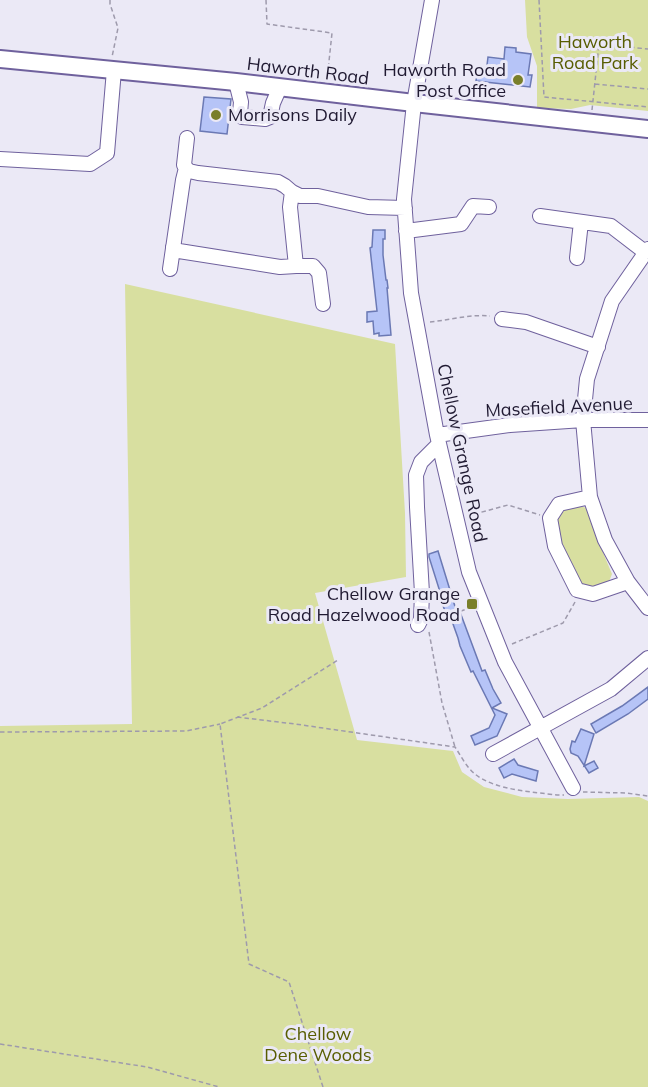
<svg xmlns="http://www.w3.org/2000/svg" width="648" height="1087" viewBox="0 0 648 1087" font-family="Mulish,sans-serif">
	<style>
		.green { fill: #d8dfa0 }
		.building { fill: #b6c4f7; stroke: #6b79b4; stroke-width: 1.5 }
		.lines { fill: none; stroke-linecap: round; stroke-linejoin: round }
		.minor-casing { stroke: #6f619d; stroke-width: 16 }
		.major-casing { stroke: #6f619d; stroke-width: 20 }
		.path { stroke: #9e9aac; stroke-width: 1.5; stroke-dasharray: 4.5 3; stroke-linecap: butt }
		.minor { stroke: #fff; stroke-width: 14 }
		.major { stroke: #fff; stroke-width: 16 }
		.poi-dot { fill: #797f2a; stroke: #ebe9f6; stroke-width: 2 }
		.labels { text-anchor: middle; stroke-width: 6; stroke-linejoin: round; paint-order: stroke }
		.park-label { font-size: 18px; fill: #585d02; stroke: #ebe9f6 }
		.poi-label { font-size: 18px; fill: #201a32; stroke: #ebe9f6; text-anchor: end }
		.street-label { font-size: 18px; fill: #201a32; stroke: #ebe9f6 }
	</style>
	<rect width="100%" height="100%" fill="#ebe9f6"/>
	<path class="green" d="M525 0H648V111L590 105 571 109 537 108V66L527 37Z
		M125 284 395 344 405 513 406 577 315 593 357 740 453 751 462 772 484 787 522 797 568 799 639 797 648 801V1087H0V726L132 724Z
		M575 505 587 508 597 538 612 574 608 584 592 590 579 587 561 545 555 519 563 508Z"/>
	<path class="building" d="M505 47 516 48V52L531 54 528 75H532L530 87 476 81 477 72 486 73 488 57 504 59Z
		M204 97 231 99 227 134 200 131Z
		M373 230H385V239H383V255L386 280H387L388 288H387L391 335 379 336V333L374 334 373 321 367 322V312L377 311 370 248 372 247Z
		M438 551 457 613 460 612 482 671 485 670 493 689 501 703 492 708 507 714 497 736 475 745 471 736 489 728 495 715 473 671 471 672 460 646 458 638 448 610 445 611 442 603 440 595H441L429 557V554Z
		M648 687V699L628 714 596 733 591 724 622 706Z
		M581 729 594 734 584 766 594 761 598 768 589 773 578 756 571 753 570 749 572 741 575 742Z
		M514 759 518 765 538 771 536 781 512 774 504 778 499 768Z"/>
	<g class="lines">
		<g class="minor-casing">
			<path id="minor" d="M432 0 414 103 404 199 411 293 437 435 469 572 505 662 573 788
				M236 82 241 102 240 113 242 117 265 119 270 117 273 103 280 87
				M0 159 90 164 107 153 114 70
				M186 168 184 165 187 138
				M540 216 611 226 645 252
				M406 231 461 224 473 206 489 207
				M173 247 179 251 280 267 296 266 290 207 292 192
				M648 249 612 301 587 379 583 420 590 497 605 540 628 582 648 608
				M577 258 581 222
				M296 266H313L319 273 323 304
				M170 269 183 180 186 168 189 171 198 173 278 182 285 186 292 192 300 196H318L368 207 405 208
				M502 319 526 322 598 347
				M437 435 510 425 583 420H648
				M590 497 559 504 550 518 555 546 577 590 593 594 628 582
				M418 625 421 619 422 593 417 507 416 475 421 462 439 444
				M493 754 611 689 648 658"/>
		</g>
		<g class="major-casing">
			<path id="major" d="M0 59 236 82 414 103 648 129"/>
		</g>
		<path class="path" d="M110 0V4L118 28 112 57
			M266 0 267 24 332 33 327 80
			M539 0 544 97 648 107
			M595 84 648 89
			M592 110 599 44 648 49
			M430 322C450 320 470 314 490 316
			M467 516 508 505 540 515
			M432 621 470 608
			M429 632 442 703 455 747
			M512 644 563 623 575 602
			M237 717 295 724 455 747C461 756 467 768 475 774 494 790 533 792 557 795H564
			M0 732 186 731 220 724
			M583 792 626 793 648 796
			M0 1044 147 1067 219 1087
			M323 1087 289 982 249 964 220 724 262 708 338 660"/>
		<use href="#minor" class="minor"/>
		<use href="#major" class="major"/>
	</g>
	<g class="poi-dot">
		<circle cx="518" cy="80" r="6"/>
		<circle cx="216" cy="115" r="6"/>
		<rect x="466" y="598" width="12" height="12" rx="3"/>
	</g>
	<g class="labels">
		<g class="park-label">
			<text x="595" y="48">Haworth<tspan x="595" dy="21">Road Park</tspan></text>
			<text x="318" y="1040">Chellow<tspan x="318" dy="21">Dene Woods</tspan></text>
		</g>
		<g class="poi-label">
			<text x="506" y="76">Haworth Road<tspan x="506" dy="21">Post Office</tspan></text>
			<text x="228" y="121" text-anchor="start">Morrisons Daily</text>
			<text x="460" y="600">Chellow Grange<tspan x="460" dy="21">Road Hazelwood Road</tspan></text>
		</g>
		<g class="street-label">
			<text transform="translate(308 71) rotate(7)" y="6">Haworth Road</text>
			<text transform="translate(559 407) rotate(-3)" y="6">Masefield Avenue</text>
			<text transform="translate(462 453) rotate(78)" y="6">Chellow Grange Road</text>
		</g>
	</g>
</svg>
